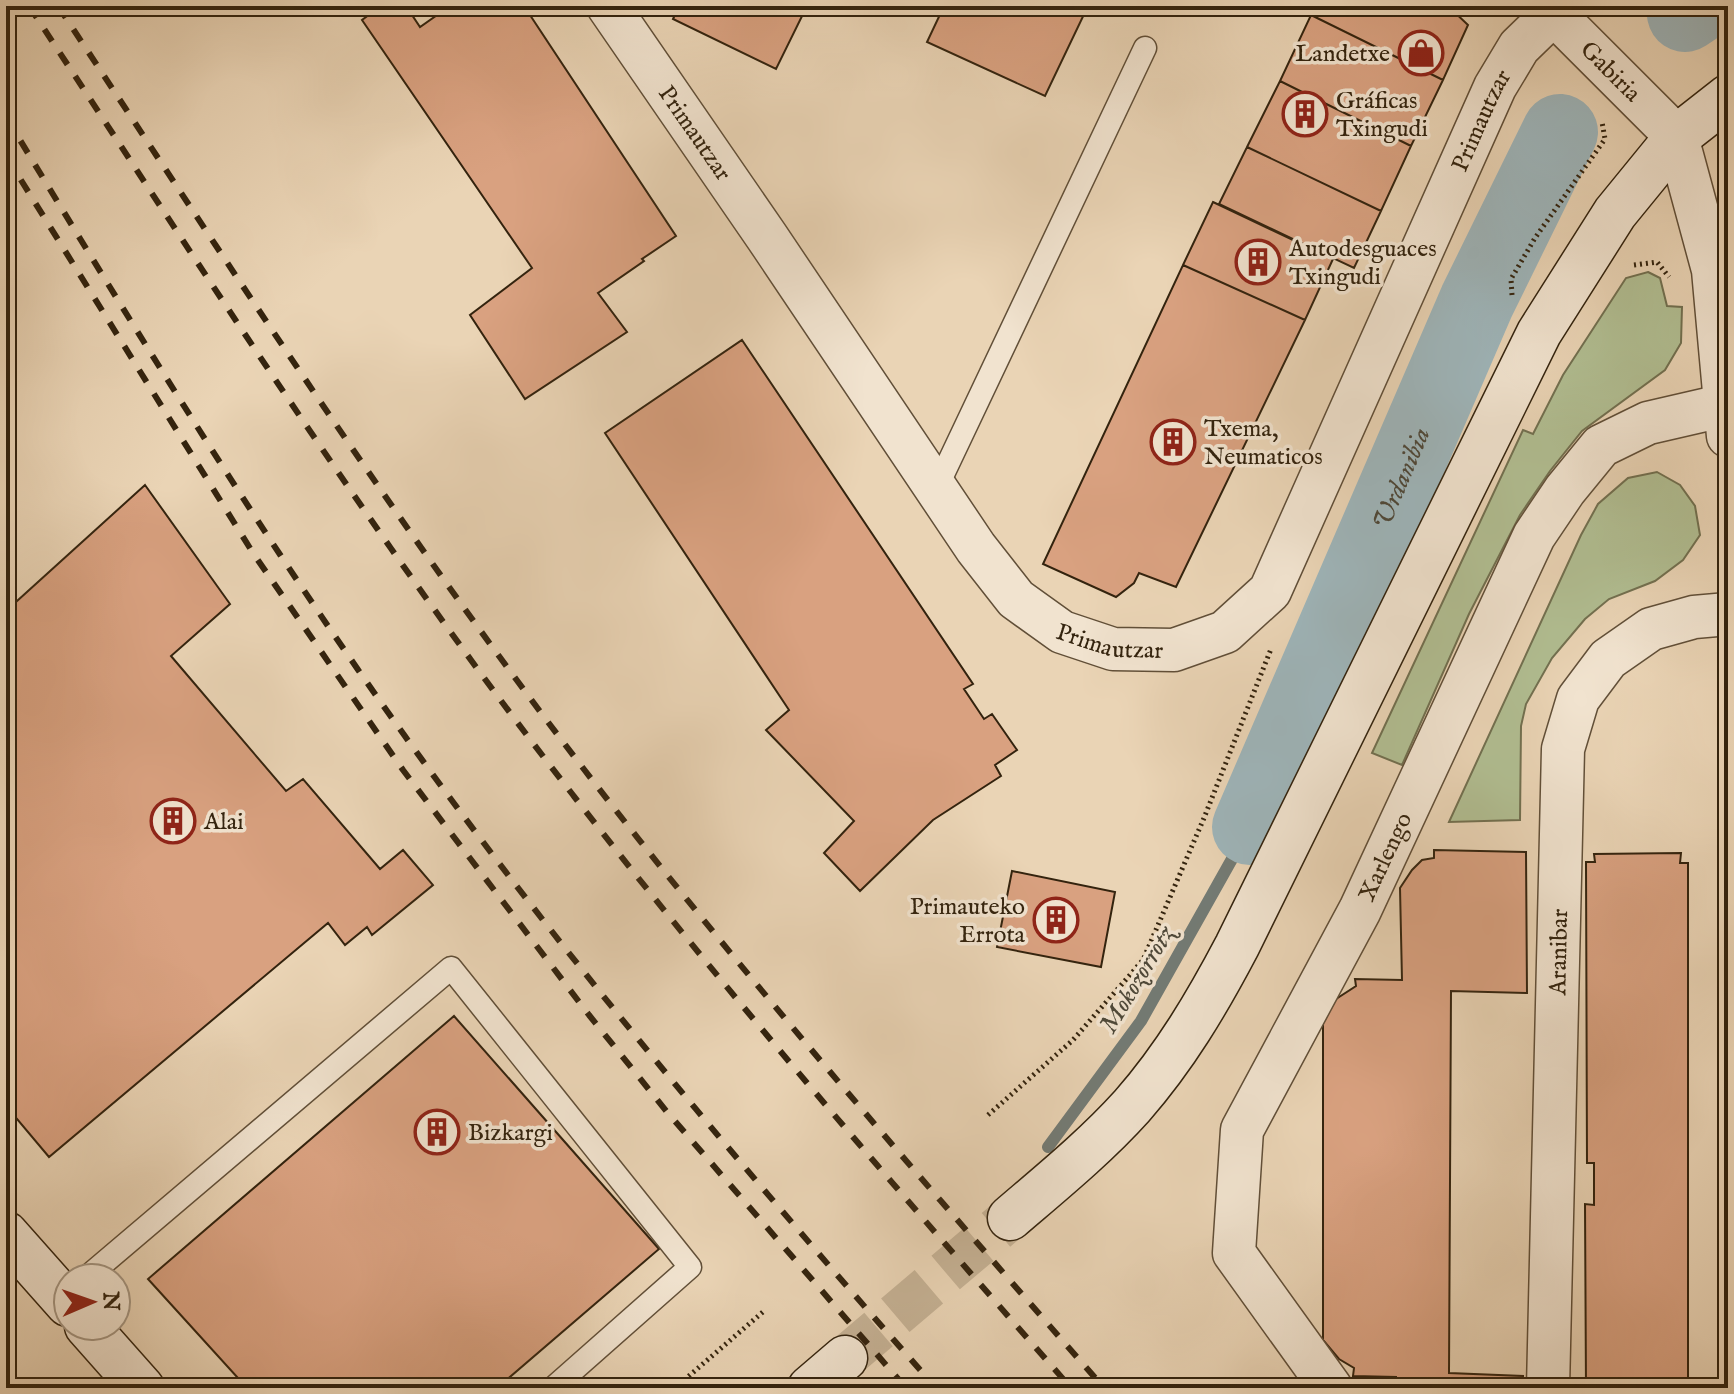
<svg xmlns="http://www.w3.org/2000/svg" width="1734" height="1394" viewBox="0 0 1734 1394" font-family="'IM FELL English',serif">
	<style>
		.green { fill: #b1be92; stroke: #727050; stroke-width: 2 }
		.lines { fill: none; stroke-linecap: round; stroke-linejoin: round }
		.stream { stroke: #737b75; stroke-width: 12 }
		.river { stroke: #9eb5ba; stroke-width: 76 }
		.building { fill: #d9a180; stroke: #33230e; stroke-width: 2 }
		.secondary-tunnel { stroke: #c5b194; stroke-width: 44; stroke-dasharray: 44 22; stroke-linecap: butt }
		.lane-casing { stroke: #614f38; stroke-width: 25 }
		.street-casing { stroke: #614f38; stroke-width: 45 }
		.secondary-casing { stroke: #33230e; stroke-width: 47 }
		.path { stroke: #33230e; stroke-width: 5; stroke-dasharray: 2 4; stroke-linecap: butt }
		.lane { stroke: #f1e3cf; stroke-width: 22 }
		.street { stroke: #f1e3cf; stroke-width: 42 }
		.secondary { stroke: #f1e3cf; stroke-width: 44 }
		.rail { stroke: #33230e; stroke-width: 6; stroke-dasharray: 14 14; stroke-linecap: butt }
		.labels { text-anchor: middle; stroke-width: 7; stroke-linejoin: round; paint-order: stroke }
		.poi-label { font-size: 24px; fill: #33230e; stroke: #f1e3cf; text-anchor: start }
		.street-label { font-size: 24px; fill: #33230e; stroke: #f1e3cf }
		.water-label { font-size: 26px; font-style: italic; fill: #4e4839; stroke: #f1e3cf }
	</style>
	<rect width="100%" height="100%" fill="#ead4b5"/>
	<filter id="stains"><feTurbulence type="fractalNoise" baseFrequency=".0025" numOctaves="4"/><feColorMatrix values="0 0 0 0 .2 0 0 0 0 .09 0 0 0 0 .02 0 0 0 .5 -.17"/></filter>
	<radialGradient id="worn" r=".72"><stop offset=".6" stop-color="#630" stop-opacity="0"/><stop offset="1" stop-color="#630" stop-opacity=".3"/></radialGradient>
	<path class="green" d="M1648 272 1660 278 1667 306 1682 307 1681 343 1665 370 1582 431 1550 471 1520 515 1469 614 1402 765 1372 753 1523 430 1533 434 1563 375 1626 278Z
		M1657 472 1680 485 1695 506 1700 535 1683 560 1655 581 1609 599 1585 619 1552 658 1526 704 1521 726 1520 820 1449 822 1581 535 1598 504 1628 478Z"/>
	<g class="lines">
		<path class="stream" d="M1048 1147 1141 1021 1250 827"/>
		<g class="river">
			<path d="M1685 14 1697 6"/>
			<path id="s1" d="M1250 827 1477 301 1560 132"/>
		</g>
	</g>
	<path class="building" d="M381 6H406L420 27 450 6H524L676 236 642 259 644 261 598 293 627 332 525 399 470 315 532 268 362 20Z
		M679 6H807L776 69 673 19Z
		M944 6H1088L1045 96 927 42Z
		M1314 6H1448L1468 25 1443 80 1311 15Z
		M1311 15 1443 80 1411 146 1280 81Z
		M1280 81 1411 146 1381 211 1247 147Z
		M1247 147 1381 211 1354 268 1219 204Z
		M1213 202 1333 259 1305 320 1183 265Z
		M1183 265 1305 320 1176 587 1139 573 1134 583 1116 597 1043 564Z
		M742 340 973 684 964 689 984 719 992 714 1017 750 995 765 1001 776 933 820 860 891 824 853 854 821 766 730 789 710 605 433Z
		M145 485 230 604 171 656 286 791 303 779 380 869 403 850 433 885 372 935 367 927 345 945 328 923 49 1157 6 1106V611Z
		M1434 850 1526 852 1527 993 1451 991 1449 1373 1523 1376V1388H1396V1377L1353 1376 1354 1368 1339 1359 1323 1340V1013L1333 1001 1356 986 1355 979 1402 980 1400 888 1412 870 1422 860 1434 858Z
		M1681 853 1680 863H1688V1388H1586L1585 1204 1594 1205V1163H1587L1586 862H1595L1594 854Z
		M1012 871 1115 892 1101 967 997 947Z
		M454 1016 659 1249 497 1388H247L148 1279Z"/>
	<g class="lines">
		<path class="secondary-tunnel" d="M845 1358 1010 1218"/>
		<g class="lane-casing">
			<path id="lane" d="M936 489 1145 48
				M86 1278 451 968 690 1267 553 1388"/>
		</g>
		<g class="street-casing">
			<g id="street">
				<path id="s2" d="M608 6 767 237 976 548 1016 599 1062 632 1113 649 1174 650 1225 632 1270 591 1495 87 1519 47 1554 13"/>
				<path id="s3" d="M1546 6 1677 137 1713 270 1728 436"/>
				<path id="s4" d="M1331 1388 1234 1253 1242 1130 1360 910 1534 536 1565 490 1601 446 1648 423 1726 405"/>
				<path id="s5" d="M1548 1388 1563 749 1578 699 1608 659 1651 629 1694 617 1728 614"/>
			</g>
		</g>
		<g class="secondary-casing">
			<path id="secondary" d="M1010 1218C1052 1182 1095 1147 1132 1106 1175 1057 1207 1003 1237 946L1539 333 1615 213 1677 137 1728 97
				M6 1234 68 1304
				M87 1326 142 1388
				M810 1388 845 1358"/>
		</g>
		<path class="path" d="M1634 265 1657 262 1669 277
			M1512 295 1511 279 1535 238 1605 139 1602 122
			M988 1115 1073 1040 1143 960 1204 818 1271 649
			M675 1388 764 1311"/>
		<use href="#lane" class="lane"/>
		<use href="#street" class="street"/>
		<use href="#secondary" class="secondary"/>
		<path class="rail" d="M29 6C205 273 376 543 573 795 731 999 901 1194 1071 1388
			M58 6C231 268 401 533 593 781 755 990 930 1189 1104 1388
			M6 117C128 318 251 519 387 711 555 948 744 1170 936 1388
			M6 156 253 553 403 770 589 1015 667 1112 906 1388"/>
	</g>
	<defs>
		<g id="shop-ring" transform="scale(2.3)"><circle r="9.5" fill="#f1e3cf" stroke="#8f2418" stroke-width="1.5"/><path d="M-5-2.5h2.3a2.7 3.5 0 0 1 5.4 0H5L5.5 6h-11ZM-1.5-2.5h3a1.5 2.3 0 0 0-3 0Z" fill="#8f2418"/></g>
		<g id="building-ring" transform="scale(2.3)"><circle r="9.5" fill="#f1e3cf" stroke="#8f2418" stroke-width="1.5"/><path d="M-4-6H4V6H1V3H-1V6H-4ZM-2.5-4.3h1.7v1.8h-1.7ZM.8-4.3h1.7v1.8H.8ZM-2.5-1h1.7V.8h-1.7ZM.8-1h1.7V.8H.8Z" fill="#8f2418"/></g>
	</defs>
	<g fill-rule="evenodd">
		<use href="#shop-ring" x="1421" y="53"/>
		<use href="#building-ring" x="1305" y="114"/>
		<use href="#building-ring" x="1258" y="262"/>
		<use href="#building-ring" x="1173" y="442"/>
		<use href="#building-ring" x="173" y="821"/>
		<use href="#building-ring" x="1056" y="920"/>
		<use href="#building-ring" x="437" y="1132"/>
	</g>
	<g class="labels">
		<g class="poi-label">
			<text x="1390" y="61" text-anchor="end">Landetxe</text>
			<text x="1336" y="108">Gráficas<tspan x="1336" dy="28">Txingudi</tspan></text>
			<text x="1289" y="256">Autodesguaces<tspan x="1289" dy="28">Txingudi</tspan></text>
			<text x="1204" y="436">Txema,<tspan x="1204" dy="28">Neumaticos</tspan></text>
			<text x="204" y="829">Alai</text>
			<text x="1025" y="914" text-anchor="end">Primauteko<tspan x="1025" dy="28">Errota</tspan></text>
			<text x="468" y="1140">Bizkargi</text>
		</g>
		<g class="street-label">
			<text dy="8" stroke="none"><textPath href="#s3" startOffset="92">Gabiria</textPath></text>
			<text dy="8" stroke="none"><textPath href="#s2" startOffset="1522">Primautzar</textPath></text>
			<text dy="8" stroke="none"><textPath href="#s2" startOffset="154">Primautzar</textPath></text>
			<text dy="8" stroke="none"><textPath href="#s2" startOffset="826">Primautzar</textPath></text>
			<text dy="8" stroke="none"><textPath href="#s4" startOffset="598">Xarlengo</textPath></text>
			<text dy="8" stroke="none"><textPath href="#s5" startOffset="436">Aranibar</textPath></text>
		</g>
		<g class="water-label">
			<text dy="9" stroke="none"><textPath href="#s1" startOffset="380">Urdanibia</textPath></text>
			<text transform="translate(1136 979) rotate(-59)" y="9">Mokozorrotz</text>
		</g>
	</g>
	<rect width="1734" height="1394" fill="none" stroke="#ead4b5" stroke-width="32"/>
	<rect x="8" y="8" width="1718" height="1378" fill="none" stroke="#33230e" stroke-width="4"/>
	<rect x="16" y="16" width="1702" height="1362" fill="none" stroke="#33230e" stroke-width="2"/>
	<g transform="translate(92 1302) rotate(88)"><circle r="38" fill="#f1e3cf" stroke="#a59682" stroke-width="2"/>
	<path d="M0-6L14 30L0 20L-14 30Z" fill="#8f2418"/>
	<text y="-12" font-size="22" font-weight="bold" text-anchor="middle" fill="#33230e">N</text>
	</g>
	<rect width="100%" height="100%" filter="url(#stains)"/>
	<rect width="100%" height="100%" fill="url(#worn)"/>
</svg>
